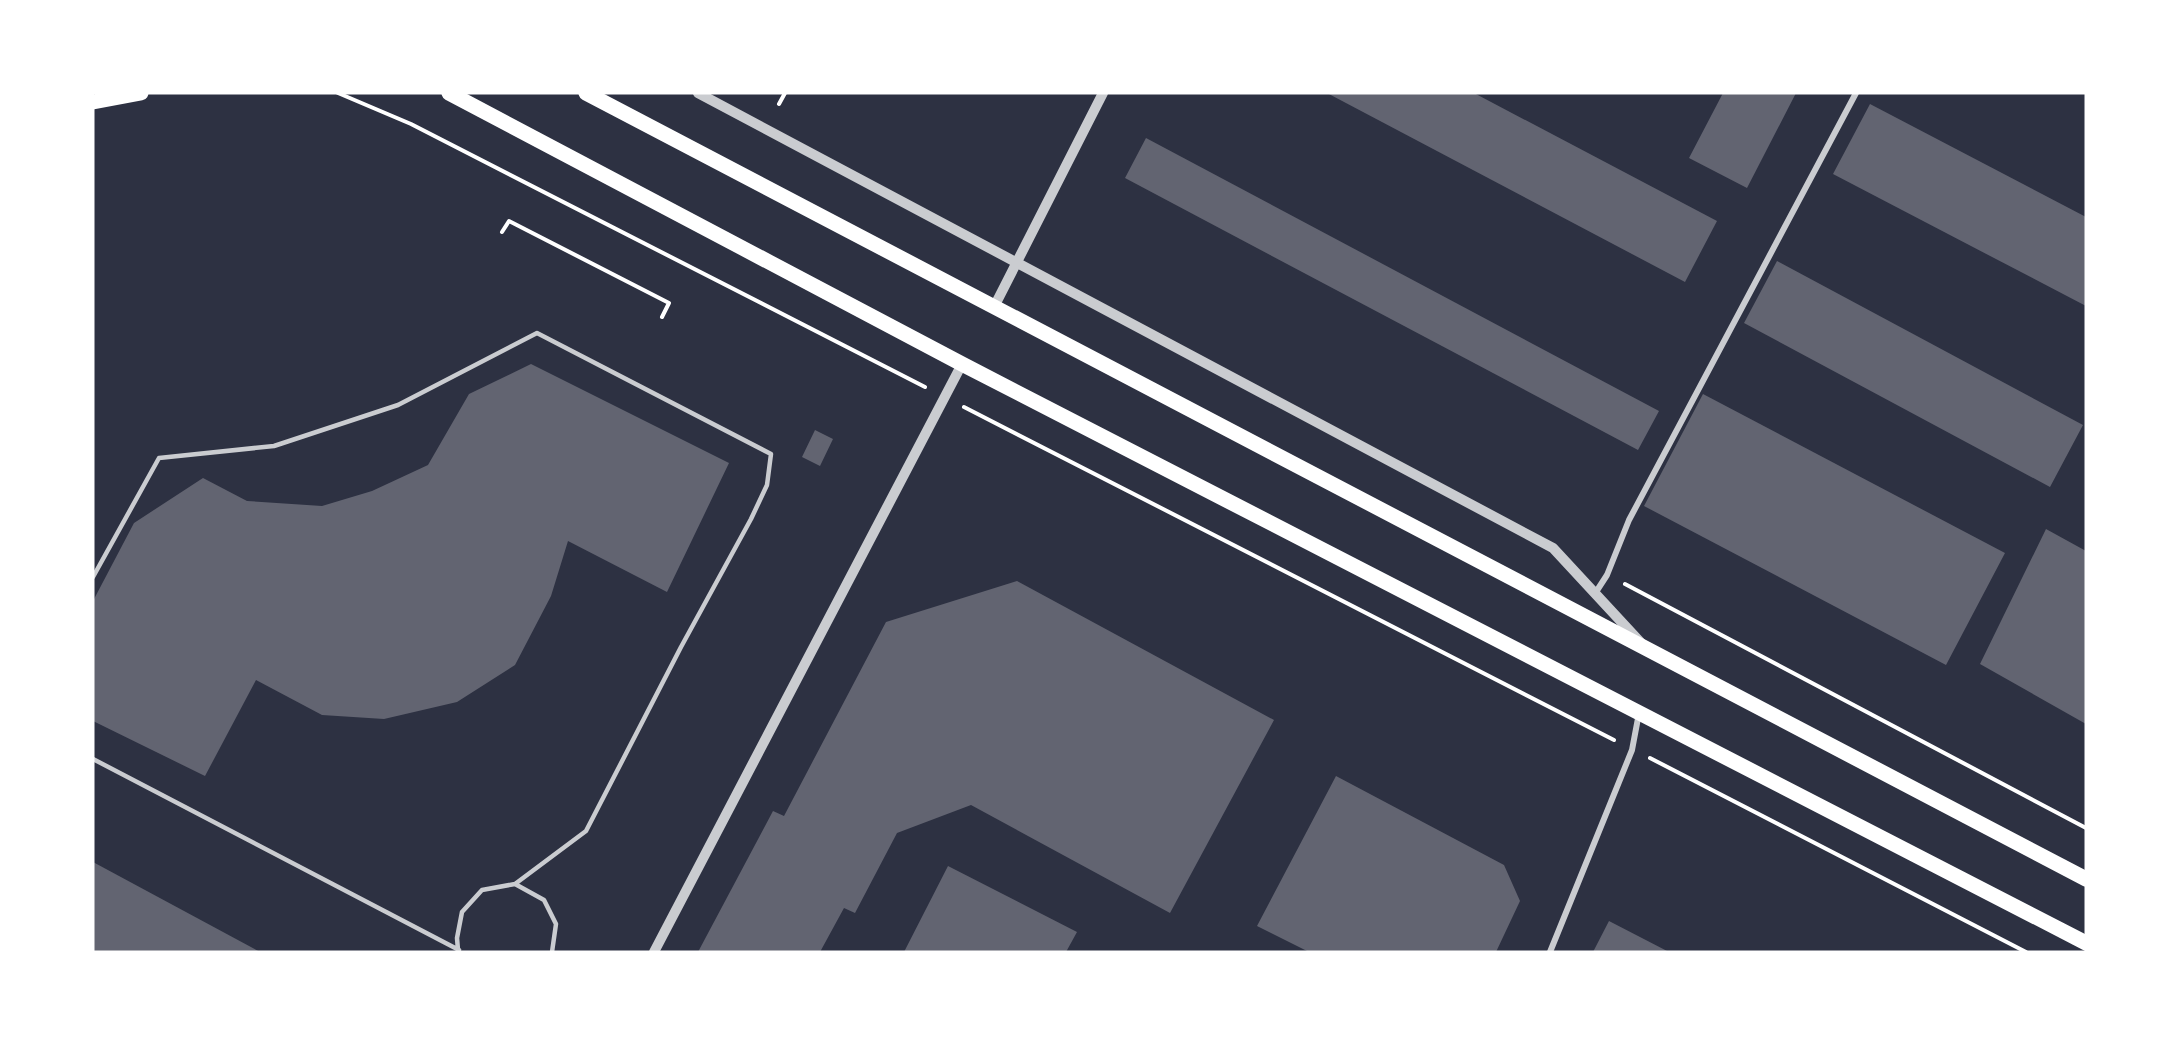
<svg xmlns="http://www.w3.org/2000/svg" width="2179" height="1045" viewBox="0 0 2179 1045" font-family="'Alegreya Sans',sans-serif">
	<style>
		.building { fill: #626471 }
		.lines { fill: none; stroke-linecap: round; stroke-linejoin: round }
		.path { stroke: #fff; stroke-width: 4 }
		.service { stroke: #caccd0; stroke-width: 4.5 }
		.minor { stroke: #caccd0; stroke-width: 6 }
		.tertiary { stroke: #caccd0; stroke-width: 10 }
		.primary { stroke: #fff; stroke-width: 15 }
	</style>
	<rect width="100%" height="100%" fill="#2d3142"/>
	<path class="building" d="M1327 93H1474L1717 221 1685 282Z
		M1723 93H1796L1747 188 1689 158Z
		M1870 104 2086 217V306L1833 174Z
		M1146 138 1659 411 1638 450 1125 178Z
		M1777 261 2083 425 2050 487 1744 323Z
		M531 364 729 463 667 592 568 541 551 596 515 665 457 702 384 719 322 715 256 680 205 776 93 721V601L134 523 203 478 247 501 322 506 372 491 428 465 469 394Z
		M1703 394 2005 553 1946 665 1644 506Z
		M815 430 833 439 820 466 802 457Z
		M2046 529 2086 551V724L1980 664Z
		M1017 581 1274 720 1170 913 971 805 897 833 855 913 844 908 820 952H698L773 811 784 816 886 622Z
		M1336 776 1504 865 1520 901 1496 952H1309L1257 926Z
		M93 862 260 952H93Z
		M948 866 1077 932 1066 952H904Z
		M1609 921 1669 952H1593Z"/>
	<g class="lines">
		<path class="path" d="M338 93 411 124 925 387
			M779 104 785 93
			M502 232 509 221 669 303 662 317
			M964 407 1614 740
			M1625 584 2086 828
			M1650 758 2026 952"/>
		<path class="service" d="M93 577 159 458 274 446 398 405 537 333 771 454 767 485 751 519 681 647 586 831 515 884
			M93 759 459 950
			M458 950 457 938 462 912 482 890 515 884 544 900 556 924 552 952"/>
		<path class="minor" d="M1596 592 1607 575 1629 520 1856 93
			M1550 952 1632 750 1639 713"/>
		<path class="tertiary" d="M698 93 1553 548 1641 643
			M994 307 1103 93
			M654 952 962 364"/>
		<path class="primary" d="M449 93 962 364 2086 943
			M586 93 2086 879
			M93 102 141 93"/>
	</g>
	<rect width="2179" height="1045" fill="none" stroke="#ffffff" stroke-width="189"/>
</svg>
